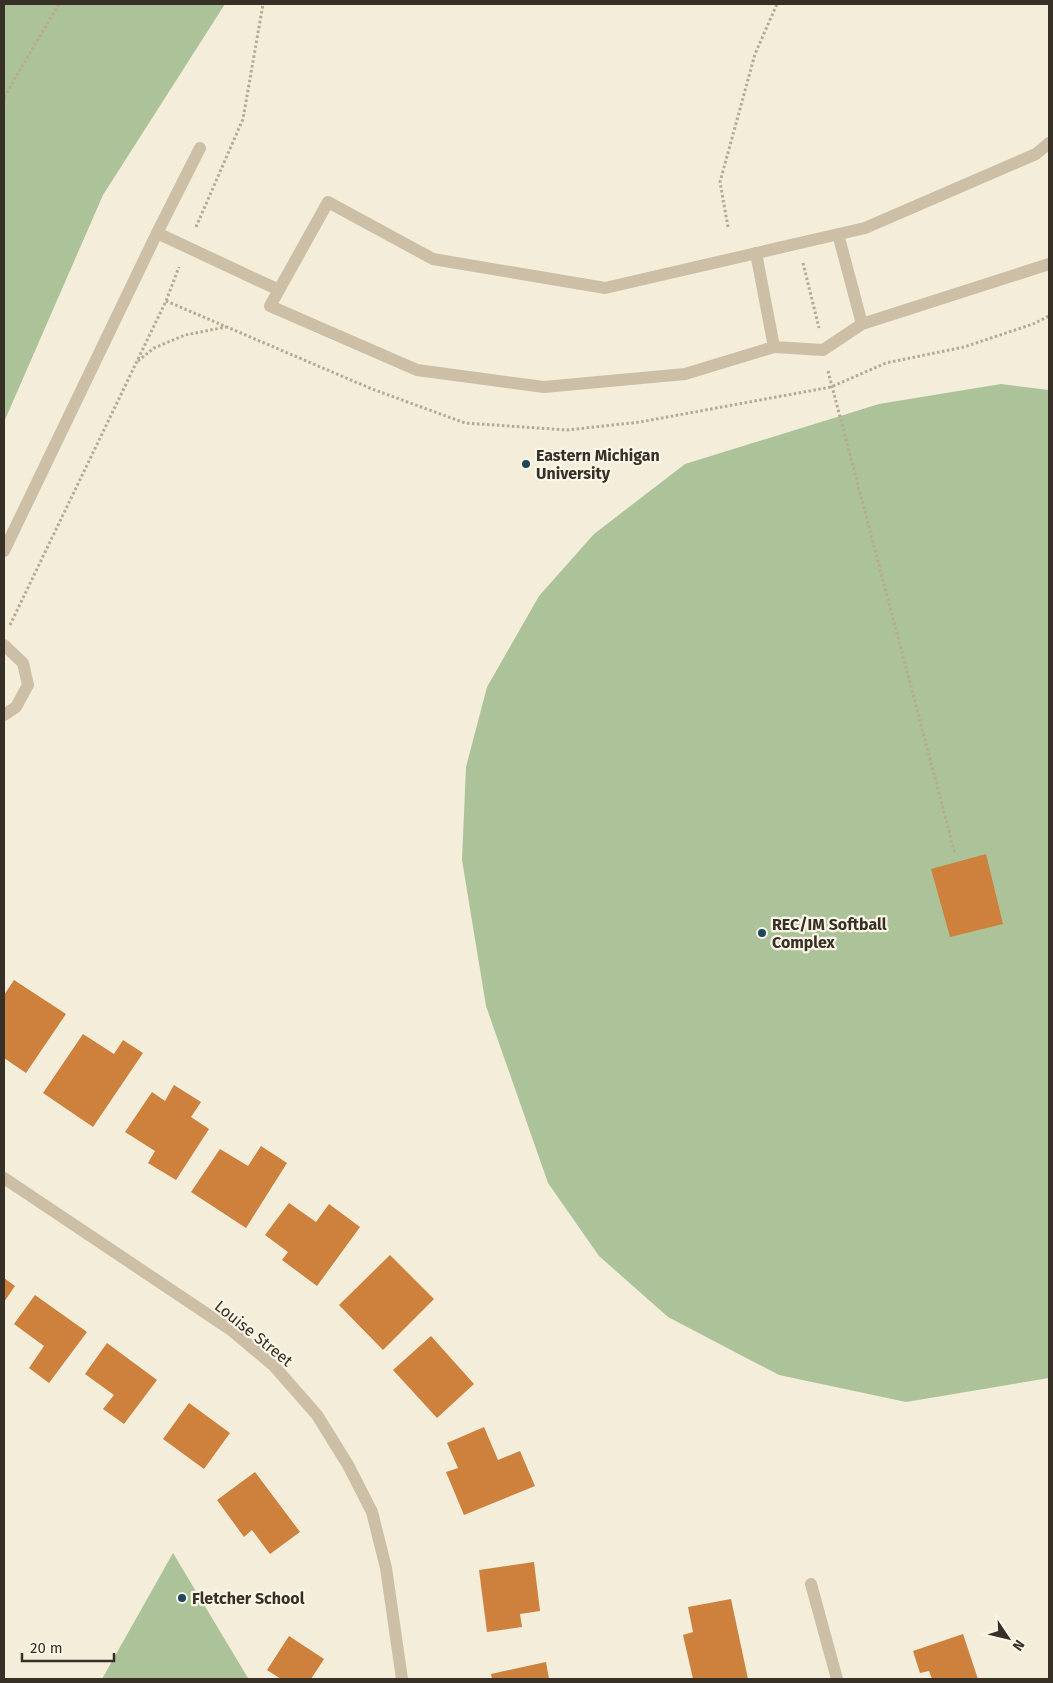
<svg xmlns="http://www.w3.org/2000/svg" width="1053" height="1683" viewBox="0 0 1053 1683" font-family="'Fira Sans',sans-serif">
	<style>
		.green { fill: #acc399 }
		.building { fill: #ce803d }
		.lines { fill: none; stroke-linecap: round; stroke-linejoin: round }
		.path { stroke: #b8aa8f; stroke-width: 3; stroke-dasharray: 2.5 2.5; stroke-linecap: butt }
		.lane { stroke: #ccbfa5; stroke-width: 12 }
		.street { stroke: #ccbfa5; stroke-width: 12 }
		.poi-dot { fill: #1a495c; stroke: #fbf6e7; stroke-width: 2 }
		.labels { text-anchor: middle; stroke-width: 4.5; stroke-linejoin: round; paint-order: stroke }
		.poi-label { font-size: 16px; font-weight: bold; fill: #373027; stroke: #fbf6e7; text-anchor: start }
		.street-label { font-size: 16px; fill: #373027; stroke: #fbf6e7 }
	</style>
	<rect width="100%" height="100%" fill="#f3edda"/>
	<path class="green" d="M4 4H225L103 195 4 422Z
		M1001 384 1049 390V1378L906 1402 779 1375 668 1317 599 1256 548 1183 486 1006 462 860 466 767 487 687 539 596 594 534 685 464 879 404Z
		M173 1553 248 1678 247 1679H102Z"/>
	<path class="building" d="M986 854 1003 924 950 937 931 869Z
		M14 980 66 1014 26 1073 4 1058V995Z
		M83 1034 114 1054 123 1040 143 1053 93 1127 43 1093Z
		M174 1085 201 1102 191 1117 209 1129 176 1180 148 1163 155 1151 125 1132 152 1092 165 1101Z
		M261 1146 287 1163 246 1228 191 1192 220 1149 248 1166Z
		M289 1203 316 1222 329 1204 360 1227 317 1286 282 1260 288 1252 265 1235Z
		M390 1255 434 1299 383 1350 339 1305Z
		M4 1278 15 1286 4 1302Z
		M35 1295 87 1332 49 1383 29 1368 44 1346 14 1324Z
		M431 1336 474 1384 437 1418 393 1370Z
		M107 1343 157 1380 124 1424 103 1409 114 1395 85 1374Z
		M189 1403 230 1433 204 1469 163 1439Z
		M484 1427 498 1460 520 1451 535 1486 464 1515 446 1472 458 1468 447 1443Z
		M255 1472 300 1532 270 1554 252 1530 244 1537 217 1500Z
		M534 1562 540 1611 520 1614 522 1627 487 1632 479 1570Z
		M731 1599 748 1679H693L683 1635 693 1632 688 1607Z
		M963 1634 978 1679H932L929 1671 920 1673 913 1651Z
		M289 1636 324 1659 311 1679H281L267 1670Z
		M546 1662 549 1679H492L491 1674Z"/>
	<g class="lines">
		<path class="path" d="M4 97 59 4
			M196 227 243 119 263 4
			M728 227 720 182 755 54 777 4
			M803 263 819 328
			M166 301 372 389 465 423 567 430 640 422 831 387 886 363 964 347 1033 324 1049 316
			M138 361 154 348 185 335 226 327
			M828 371 955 854
			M10 625 166 301 179 267"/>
		<path class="lane" d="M1049 143 1036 154 865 228 605 288 433 259 328 202 270 306 417 370 544 387 685 374 774 347 823 350 862 324 1049 264
			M157 233 200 148
			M838 234 862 324
			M756 253 774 347
			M4 551 157 233 279 290
			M4 645 23 663 28 685 16 707 4 715"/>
		<path class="street" d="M4 1178 231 1330 274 1366 317 1415 348 1465 372 1512 386 1568 402 1679
			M811 1584 837 1679"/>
	</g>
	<g class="poi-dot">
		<circle cx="526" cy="464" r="5"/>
		<circle cx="762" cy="933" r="5"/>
		<circle cx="182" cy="1598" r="5"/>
	</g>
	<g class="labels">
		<g class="poi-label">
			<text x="536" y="461">Eastern Michigan<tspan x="536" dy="18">University</tspan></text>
			<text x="772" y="930">REC/IM Softball<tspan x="772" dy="18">Complex</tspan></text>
			<text x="192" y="1604">Fletcher School</text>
		</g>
		<g class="street-label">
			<text transform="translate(254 1333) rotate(39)" y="6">Louise Street</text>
		</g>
	</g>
	<rect width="1053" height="1683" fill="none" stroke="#373027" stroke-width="10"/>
	<g transform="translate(1008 1638) rotate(125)" stroke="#fbf6e7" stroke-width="4" paint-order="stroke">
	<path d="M0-4L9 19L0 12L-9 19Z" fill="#373027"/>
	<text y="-8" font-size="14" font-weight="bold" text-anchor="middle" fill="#373027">N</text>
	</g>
	<path d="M22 1653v8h92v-8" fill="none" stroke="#373027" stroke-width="2.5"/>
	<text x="30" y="1653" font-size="15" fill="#373027" stroke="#fbf6e7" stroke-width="4" paint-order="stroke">20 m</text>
</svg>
